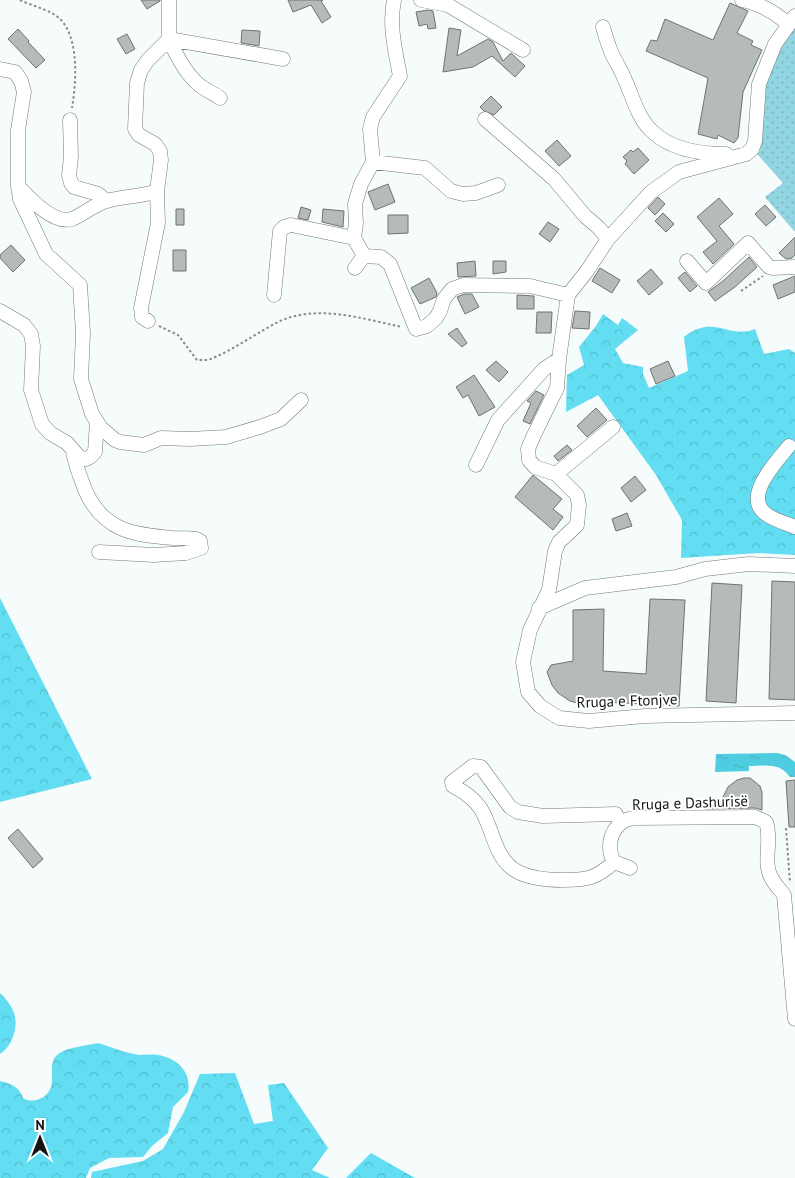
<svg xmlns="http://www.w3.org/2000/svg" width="795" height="1178" viewBox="0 0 795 1178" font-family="'PT Sans',sans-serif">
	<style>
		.grass { fill: url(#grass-dots) }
		.forest { fill: url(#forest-crowns) }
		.water { fill: url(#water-ripples) }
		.building { fill: #b5baba; stroke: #6e7273 }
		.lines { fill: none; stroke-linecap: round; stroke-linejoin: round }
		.minor-casing { stroke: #75797a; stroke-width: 15 }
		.path { stroke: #898c8c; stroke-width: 2; stroke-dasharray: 2.5 2.5; stroke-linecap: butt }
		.minor { stroke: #fff; stroke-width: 14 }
		.labels { text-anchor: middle; stroke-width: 4; stroke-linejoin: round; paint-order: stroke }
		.street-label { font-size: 15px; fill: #131515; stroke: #fff }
	</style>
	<defs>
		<pattern id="grass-dots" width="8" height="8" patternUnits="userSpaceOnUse" patternTransform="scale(1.25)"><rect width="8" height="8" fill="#90d5e1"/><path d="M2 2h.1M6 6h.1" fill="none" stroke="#7bb6c0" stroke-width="1.8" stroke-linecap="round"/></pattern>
		<pattern id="forest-crowns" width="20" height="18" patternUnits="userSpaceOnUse" patternTransform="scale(1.25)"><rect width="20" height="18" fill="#62ddf1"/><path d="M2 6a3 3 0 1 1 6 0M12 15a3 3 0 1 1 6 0" fill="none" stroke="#54bdce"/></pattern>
		<pattern id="water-ripples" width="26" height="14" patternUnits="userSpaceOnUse" patternTransform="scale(1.25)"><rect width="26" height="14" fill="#4fcde0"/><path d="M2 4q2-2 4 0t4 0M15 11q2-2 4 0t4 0" fill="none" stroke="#44afbf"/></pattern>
	</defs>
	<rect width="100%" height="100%" fill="#f6fbfb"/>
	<path class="grass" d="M795 28V231H794L765 197 783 183 757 154 760 151 762 140 766 82 779 44Z"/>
	<path class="forest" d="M603 314 618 325 622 318 638 330 615 349 623 363 643 367V374L649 388 688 371 684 337C714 313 729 340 755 329L764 354 789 349 795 353V555L758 553 681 558 682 520 656 475 598 395 566 412 567 375 584 365 579 347 596 326Z
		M0 598 92 779 0 802Z
		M0 993C6 998 14 1009 15 1017 18 1030 10 1048 0 1054Z
		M98 1043C111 1047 125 1053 139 1055 145 1055 152 1054 158 1055 177 1058 192 1072 188 1092L173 1107 168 1133 152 1146 143 1157 109 1158 90 1168 86 1178H0V1081C11 1084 19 1086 23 1098 33 1104 47 1099 51 1087 54 1077 49 1064 56 1056 65 1047 86 1046 98 1043Z
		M235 1073 254 1124 273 1121 268 1085 284 1083 328 1148 312 1170 330 1178H91L92 1172 143 1161 163 1149 184 1112 200 1074Z
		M371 1153 415 1178H346Z"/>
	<path class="water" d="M777 753 785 755 795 762V777H790C779 762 766 766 749 766V771L715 772 716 754Z"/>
	<path class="building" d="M141 0H160V1L147 9Z
		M288 0H323L321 1 331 17 322 23 311 5 293 12Z
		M730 3 748 11 737 33 753 41 751 45 762 50 743 92 738 138 734 143 718 135 717 139 698 134 708 78 646 51 651 40 657 41 665 19 713 40Z
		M428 10 433 11 436 28 428 29 427 24 419 26 416 12Z
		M449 28 461 30 457 56 488 39 493 42 503 61 511 53 525 66 515 77 492 56 473 67 443 72Z
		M18 29 29 41 28 42 45 60 36 68 8 39Z
		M242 30 260 31 259 46 241 43Z
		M127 34 135 49 126 54 117 39Z
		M491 96 502 107 494 115 484 111 480 107Z
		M557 140 571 156 559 166 545 151Z
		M638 148 649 160 634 174 625 164 627 161 623 157 631 150 633 152Z
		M388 184 395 202 375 210 368 192Z
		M658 197 665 204 655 215 648 208Z
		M719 198 733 214 719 226 734 244 713 264 703 252 717 241 697 217Z
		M765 205 776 217 766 226 755 214Z
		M301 207 311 210 308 220 298 218Z
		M176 209H184V225H176Z
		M323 209 344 211 343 227 322 222Z
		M663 213 674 224 666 232 655 221Z
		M388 215H408V233L388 234Z
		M548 222 559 229 550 242 539 234Z
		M795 237V255L792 258 786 259 779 253Z
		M11 245 25 260 13 272 0 258V255Z
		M173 250H186V271H173Z
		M749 257 757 267 735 287 715 301 708 292 723 281Z
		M475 261 476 276 458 277 457 263Z
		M493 261H506V272L493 274Z
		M600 268 620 280 612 293 592 281Z
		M651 269 663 283 649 295 637 281Z
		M685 272 697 286 690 292 678 278Z
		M795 276V292L778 299 773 285Z
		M429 278 437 293 436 297 420 304 411 288Z
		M464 294H472L479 307 465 314 457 297Z
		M517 295 534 296V309H517Z
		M575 311 590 312 589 329 572 328Z
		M537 312H552L551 333H536Z
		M457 328 467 343 462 347 448 334Z
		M496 361 508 372 499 382 486 370Z
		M668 361 675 376 656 384 650 369Z
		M474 375 495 407 479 416 468 395 463 398 456 387Z
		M536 391 544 395 530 424 523 421 531 403 527 401Z
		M596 408 607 420 587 437 577 426Z
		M567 445 572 450 558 461 554 456Z
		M533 475 562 499 553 509 563 517 553 530 515 497Z
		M635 476 646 490 631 502 621 488Z
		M627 513 632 526 616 531 612 519Z
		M772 581 795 582V700L769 699Z
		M712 583 742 585 736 703 706 701Z
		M650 599 685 600 679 706 604 702 584 705 570 701 558 693 552 685 547 672 551 665 573 661V610L604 609 603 671 646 674Z
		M744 778H750L760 786 762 792V810L755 808 704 809V799H722L728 787 737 780Z
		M795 780V827H789L786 781Z
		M18 829 43 859 33 868 8 838Z"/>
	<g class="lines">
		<g class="minor-casing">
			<path id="minor" d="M421 0 448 5 523 50
				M742 0C760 4 775 12 788 24
				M795 16 775 44 759 84 755 141 752 149 746 154 679 172 651 192 608 239 587 271 568 295 559 359 557 388 534 435 528 449 529 460 535 467 556 474 577 495 579 505 577 525 559 542 555 551 549 590 530 630 523 662 528 692 540 706 559 718 589 721 645 716 795 713
				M603 27C605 34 607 42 610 49 614 60 621 69 625 80 633 97 638 120 654 133 673 150 701 154 726 154
				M169 39 283 59
				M169 39C176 55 184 71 197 83 203 89 213 93 220 98
				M0 69 15 72 21 81 24 92 18 130V186C29 198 54 225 72 219 84 214 95 204 107 201 124 196 141 197 157 191
				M485 119 554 179 585 216 599 228 608 239
				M70 120 71 157 69 175 71 183 74 187 98 194 106 201
				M373 162 425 168 451 191 463 194 476 193 498 185
				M18 186 20 199 46 254 80 285 83 333 81 379 92 414 101 428 115 440 120 442 144 445 161 438 190 439 226 437 260 427 281 419 301 400
				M364 256 381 257 390 264 416 329 427 326 436 318 440 311 444 299 452 289 463 285 530 286 568 295
				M687 261 706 283 748 243 769 267 773 268 795 267
				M355 268 364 256 354 238 356 223 355 204 361 184 373 162 370 129 373 117 400 76C395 49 389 27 394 0
				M274 295 280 231 284 227 291 225 354 238
				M0 311 24 325 31 334 33 346 31 390 42 424 50 433 67 443 80 458 86 459 90 457 95 452 97 422
				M148 321 142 317 141 308 158 223 157 191 161 160 160 151 155 144 139 135 135 129 137 83 141 70 148 60 169 39V0
				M789 446C777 461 742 497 766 514 774 520 785 523 795 527
				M73 451C75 465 81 479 86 492 104 531 134 535 173 538 181 538 188 538 196 539L200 541 201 548 186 553 154 555 99 552
				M476 465 498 420 544 369 559 359
				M556 474 613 427
				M539 608 585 588 676 577 705 569 749 564 795 566
				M614 862C596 879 586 880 562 880 548 880 530 878 518 872 497 861 494 836 485 817 479 802 467 793 453 786L452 782 473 766 481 767 510 807 518 812 543 816 616 814
				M630 868 614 862C607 849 609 832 622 822 625 820 630 819 633 818L755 817 766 822C772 839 764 858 769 872 771 881 779 888 784 895L795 1019"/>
		</g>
		<path class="path" d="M20 0C32 6 48 9 59 18 80 37 76 84 72 108
			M741 291 763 276
			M159 326 178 335 197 360H208C234 350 256 333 280 321 318 304 364 319 402 327
			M786 828 790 883"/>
		<use href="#minor" class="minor"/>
	</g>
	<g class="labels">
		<g class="street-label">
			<text transform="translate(627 701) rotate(-2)" y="5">Rruga e Ftonjve</text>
			<text transform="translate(690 803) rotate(-2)" y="5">Rruga e Dashurisë</text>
		</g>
	</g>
	<g transform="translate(40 1138)" stroke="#ffffff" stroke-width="4" paint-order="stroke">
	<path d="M0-4L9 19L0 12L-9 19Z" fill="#131515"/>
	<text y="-8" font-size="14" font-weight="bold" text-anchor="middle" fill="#131515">N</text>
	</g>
</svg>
